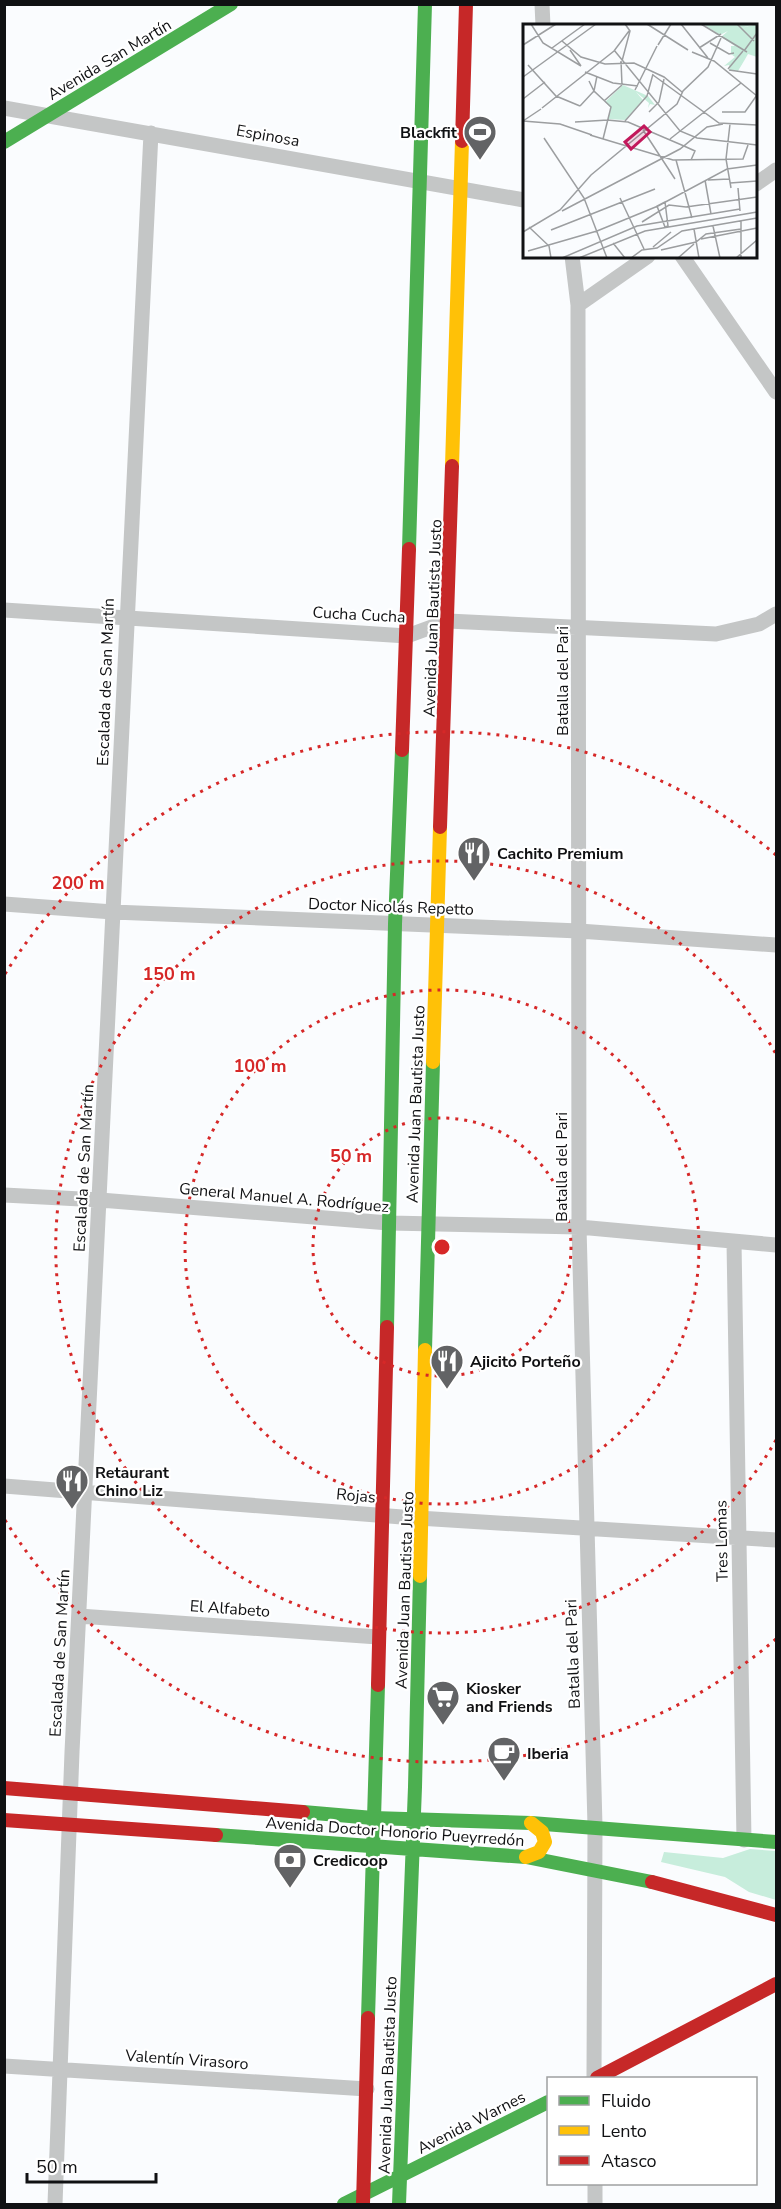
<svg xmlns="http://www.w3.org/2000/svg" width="781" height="2209" viewBox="0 0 781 2209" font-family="'Nunito Sans',sans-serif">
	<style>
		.green { fill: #c7eddc }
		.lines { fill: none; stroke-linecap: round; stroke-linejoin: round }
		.street { stroke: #c4c6c6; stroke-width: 15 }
		.fast { stroke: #4caf50; stroke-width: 14 }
		.slow { stroke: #ffc107; stroke-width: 14 }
		.jam { stroke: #c62828; stroke-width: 14 }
		.ring { fill: none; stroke: #d62828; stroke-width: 3; stroke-dasharray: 3 6 }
		.labels { text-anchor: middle; stroke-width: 4.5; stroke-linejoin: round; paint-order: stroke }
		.street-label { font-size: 16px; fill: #101113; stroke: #fff }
		.poi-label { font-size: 16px; font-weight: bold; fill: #101113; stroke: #fff; text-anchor: start }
		.inset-road { fill: none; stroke: #9c9ea0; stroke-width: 1.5 }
		.view { fill: #c2185b; fill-opacity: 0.15; stroke: #c2185b; stroke-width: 3 }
		.inset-edge { fill: none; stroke: #101113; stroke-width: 3 }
		.centre { fill: #d62828; stroke: #fff; stroke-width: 3 }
		.ring-label { font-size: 18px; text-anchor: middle; font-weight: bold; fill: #d62828; stroke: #fff; stroke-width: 4.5; stroke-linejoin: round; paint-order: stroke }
	</style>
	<rect width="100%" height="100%" fill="#fafcfe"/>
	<path class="green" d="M750 1849 776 1851V1900L749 1892 725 1877 661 1862 664 1852 723 1858Z"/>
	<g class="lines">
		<path class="street" d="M542 4 543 26
			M4 108 524 200
			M756 184 776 170
			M572 256 578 305 579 1227 595 1826 594 2078
			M682 256 776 392
			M578 305 648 256
			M4 610 407 636 448 621 716 634 759 624 776 614
			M4 904 113 912 579 931 776 945
			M4 1195 100 1200 389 1223 579 1227 776 1245
			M734 1242 744 1840
			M4 1486 402 1517 776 1540
			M79 1616 378 1637
			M4 2066 367 2089
			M595 2184V2204
			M55 2204 72 1752 151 133"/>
		<path class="fast" d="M4 142 231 4
			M409 549 425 4
			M387 1327 395 924 402 750
			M425 1350 433 1062
			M303 1812 373 1818 531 1823 776 1842
			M216 1835 526 1857 652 1882
			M368 2018 378 1685
			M344 2204 548 2102
			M399 2204 415 1787 420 1576"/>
		<path class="slow" d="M452 466 462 141
			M433 1062 440 827
			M420 1576 425 1350
			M526 1857 539 1852 545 1842 542 1832 531 1823"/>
		<path class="jam" d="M462 141 466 4
			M402 750 409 549
			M440 827 452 466
			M378 1685 387 1327
			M4 1788 303 1812
			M4 1820 216 1835
			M652 1882 776 1915
			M597 2078 776 1984
			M363 2204 368 2018"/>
	</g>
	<g class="ring">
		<circle cx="442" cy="1247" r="129"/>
		<circle cx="442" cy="1247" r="257"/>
		<path d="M776 1440A386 386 0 1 1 776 1054"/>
		<path d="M776 1639A515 515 0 0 1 5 1520M5 974A515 515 0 0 1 776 855"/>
	</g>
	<defs>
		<g id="stadium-pin" transform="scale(1.725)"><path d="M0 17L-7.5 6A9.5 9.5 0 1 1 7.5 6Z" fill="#626365" stroke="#fff"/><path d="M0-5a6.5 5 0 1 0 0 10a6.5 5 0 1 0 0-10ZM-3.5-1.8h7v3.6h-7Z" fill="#fff"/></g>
		<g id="restaurant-pin" transform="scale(1.725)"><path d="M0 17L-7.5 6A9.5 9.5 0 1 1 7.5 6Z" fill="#626365" stroke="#fff"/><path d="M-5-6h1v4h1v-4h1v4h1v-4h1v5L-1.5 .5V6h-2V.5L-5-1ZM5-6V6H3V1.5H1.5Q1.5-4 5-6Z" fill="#fff"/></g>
		<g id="supermarket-pin" transform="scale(1.725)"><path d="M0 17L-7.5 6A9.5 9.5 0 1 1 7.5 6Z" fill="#626365" stroke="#fff"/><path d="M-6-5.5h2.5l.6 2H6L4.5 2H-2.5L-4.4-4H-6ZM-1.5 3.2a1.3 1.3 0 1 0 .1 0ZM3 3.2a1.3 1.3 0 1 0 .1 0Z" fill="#fff"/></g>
		<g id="cafe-pin" transform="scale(1.725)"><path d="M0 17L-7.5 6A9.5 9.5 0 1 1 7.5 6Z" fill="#626365" stroke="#fff"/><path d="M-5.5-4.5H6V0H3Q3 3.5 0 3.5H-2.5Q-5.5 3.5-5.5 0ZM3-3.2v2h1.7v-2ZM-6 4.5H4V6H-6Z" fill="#fff"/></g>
		<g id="bank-pin" transform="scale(1.725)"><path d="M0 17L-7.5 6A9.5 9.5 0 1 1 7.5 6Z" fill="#626365" stroke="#fff"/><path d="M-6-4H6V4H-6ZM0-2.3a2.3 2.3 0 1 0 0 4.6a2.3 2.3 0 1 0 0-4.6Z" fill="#fff"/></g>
	</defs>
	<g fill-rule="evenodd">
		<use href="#stadium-pin" x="480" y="132"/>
		<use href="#restaurant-pin" x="474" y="853"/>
		<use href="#restaurant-pin" x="447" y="1361"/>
		<use href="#restaurant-pin" x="72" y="1481"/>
		<use href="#supermarket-pin" x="443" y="1697"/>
		<use href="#cafe-pin" x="504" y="1753"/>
		<use href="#bank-pin" x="290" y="1860"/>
	</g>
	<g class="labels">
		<g class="street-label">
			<text transform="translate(109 59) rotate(-31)" y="6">Avenida San Martín</text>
			<text transform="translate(268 135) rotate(10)" y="6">Espinosa</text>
			<text transform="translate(359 614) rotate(3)" y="6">Cucha Cucha</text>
			<text transform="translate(432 618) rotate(-88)" y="6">Avenida Juan Bautista Justo</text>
			<text transform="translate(562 681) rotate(-90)" y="6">Batalla del Pari</text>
			<text transform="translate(105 682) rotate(-88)" y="6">Escalada de San Martín</text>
			<text transform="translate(391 906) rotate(2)" y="6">Doctor Nicolás Repetto</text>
			<text transform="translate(415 1104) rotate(-88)" y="6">Avenida Juan Bautista Justo</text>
			<text transform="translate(561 1167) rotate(-90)" y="6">Batalla del Pari</text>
			<text transform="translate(83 1168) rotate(-87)" y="6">Escalada de San Martín</text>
			<text transform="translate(284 1197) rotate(5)" y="6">General Manuel A. Rodríguez</text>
			<text transform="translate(356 1495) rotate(5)" y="6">Rojas</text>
			<text transform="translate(721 1541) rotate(-91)" y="6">Tres Lomas</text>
			<text transform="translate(404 1590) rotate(-88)" y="6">Avenida Juan Bautista Justo</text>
			<text transform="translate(230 1608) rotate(4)" y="6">El Alfabeto</text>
			<text transform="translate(59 1653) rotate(-87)" y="6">Escalada de San Martín</text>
			<text transform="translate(572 1654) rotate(-92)" y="6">Batalla del Pari</text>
			<text transform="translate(395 1831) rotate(4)" y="6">Avenida Doctor Honorio Pueyrredón</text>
			<text transform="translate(187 2059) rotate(4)" y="6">Valentín Virasoro</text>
			<text transform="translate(387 2075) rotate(-88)" y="6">Avenida Juan Bautista Justo</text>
			<text transform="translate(471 2122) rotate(-27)" y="6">Avenida Warnes</text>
		</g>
		<g class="poi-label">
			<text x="457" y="138" text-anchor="end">Blackfit</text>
			<text x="497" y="859">Cachito Premium</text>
			<text x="470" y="1367">Ajicito Porteño</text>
			<text x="95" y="1478">Retaurant<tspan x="95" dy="18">Chino Liz</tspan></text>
			<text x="466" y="1694">Kiosker<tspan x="466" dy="18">and Friends</tspan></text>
			<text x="527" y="1759">Iberia</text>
			<text x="313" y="1866">Credicoop</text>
		</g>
	</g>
	<g transform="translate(523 24)">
		<rect width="234" height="234" fill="#fafcfe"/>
		<path d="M180 0 228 1 218 4 234 0V33L225 30 221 37 230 41 221 37 215 47 207 46 206 41 201 42 212 33 208 30V22H212L198 13 205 7 197 11ZM100 61 125 72 132 81 127 80 125 84 126 79 113 68 120 76 102 96 85 95 88 84 82 78Z" fill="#c7eddc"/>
		<path class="inset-road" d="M8 0 20 19 58 42M124 0 165 26M158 0 185 34M178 0 224 28M214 0 231 17M39 17 58 33 82 40 111 39 141 53 159 68M187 19 206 30 211 29M0 21 33 0M135 21 148 0M29 24 62 0M176 24 198 10M47 26 58 42M91 26 157 107 174 114 234 121M221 27 234 9M169 28 191 37 234 72M98 37 99 61M99 37 107 7 102 0M5 41 33 72 57 82M205 45 220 27M206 46 234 50M62 48 90 59 115 62M130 51 196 99 234 101M0 53 73 0M66 57 71 67 88 83 80 115M112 66 134 22M0 75 22 58M81 77 99 61M57 82 71 67 74 52M19 84 91 27 106 7M126 88 136 78 141 55M199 88H222L234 71M84 96 105 98 161 122M0 97 37 100 69 111M0 97 18 85M102 97 124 72 130 50M52 98 85 96M207 100 203 135 208 164M120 106 152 155M67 111 150 136 220 135 225 121M21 114 61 174 84 234M147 115 218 59M161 122 172 127 168 136M153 136 169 194M182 156 188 190M185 156 206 155M207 159 234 157M215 164 217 187M97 174 121 225M142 178 145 202 142 203 134 182ZM39 187 157 125 184 103 200 100M218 197V234M119 198 146 181 163 183 234 173M190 202 197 234M6 203 26 222 28 234M171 205 176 234M28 206 132 165M74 207 135 182 204 145 234 141M0 208 37 186 68 151 154 80 160 67 185 43 198 14M178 215 234 204M90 219 102 234M130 223 148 208M138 226 173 218 183 210 218 205M5 227 74 207M39 234 114 202 217 185M56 234 122 207 234 188M108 234 119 226 134 224 159 207 234 194M155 234 171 220M213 234 234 216"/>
		<path class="view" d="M121 102 127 108 108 125 102 118Z"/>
		<rect width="234" height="234" class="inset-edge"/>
	</g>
	<circle cx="442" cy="1247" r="9" class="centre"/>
	<g class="ring-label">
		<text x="78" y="889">200 m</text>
		<text x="169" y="980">150 m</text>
		<text x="260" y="1072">100 m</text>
		<text x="351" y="1162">50 m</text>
	</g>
	<rect width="781" height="2209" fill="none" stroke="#101113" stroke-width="12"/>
	<rect x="547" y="2077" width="210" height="108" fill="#ffffff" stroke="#9fa0a1" stroke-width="1.5"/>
	<rect x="559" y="2096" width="30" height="9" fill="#4caf50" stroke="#9fa0a1" stroke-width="1.5"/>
	<text x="601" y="2107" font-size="18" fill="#101113">Fluido</text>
	<rect x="559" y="2126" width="30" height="9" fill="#ffc107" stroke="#9fa0a1" stroke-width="1.5"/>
	<text x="601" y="2137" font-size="18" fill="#101113">Lento</text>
	<rect x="559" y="2156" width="30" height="9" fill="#c62828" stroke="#9fa0a1" stroke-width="1.5"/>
	<text x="601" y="2167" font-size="18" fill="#101113">Atasco</text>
	<path d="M27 2173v9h129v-9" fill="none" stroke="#101113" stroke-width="3"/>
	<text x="36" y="2173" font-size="18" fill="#101113" stroke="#ffffff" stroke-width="4.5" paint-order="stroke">50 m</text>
</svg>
